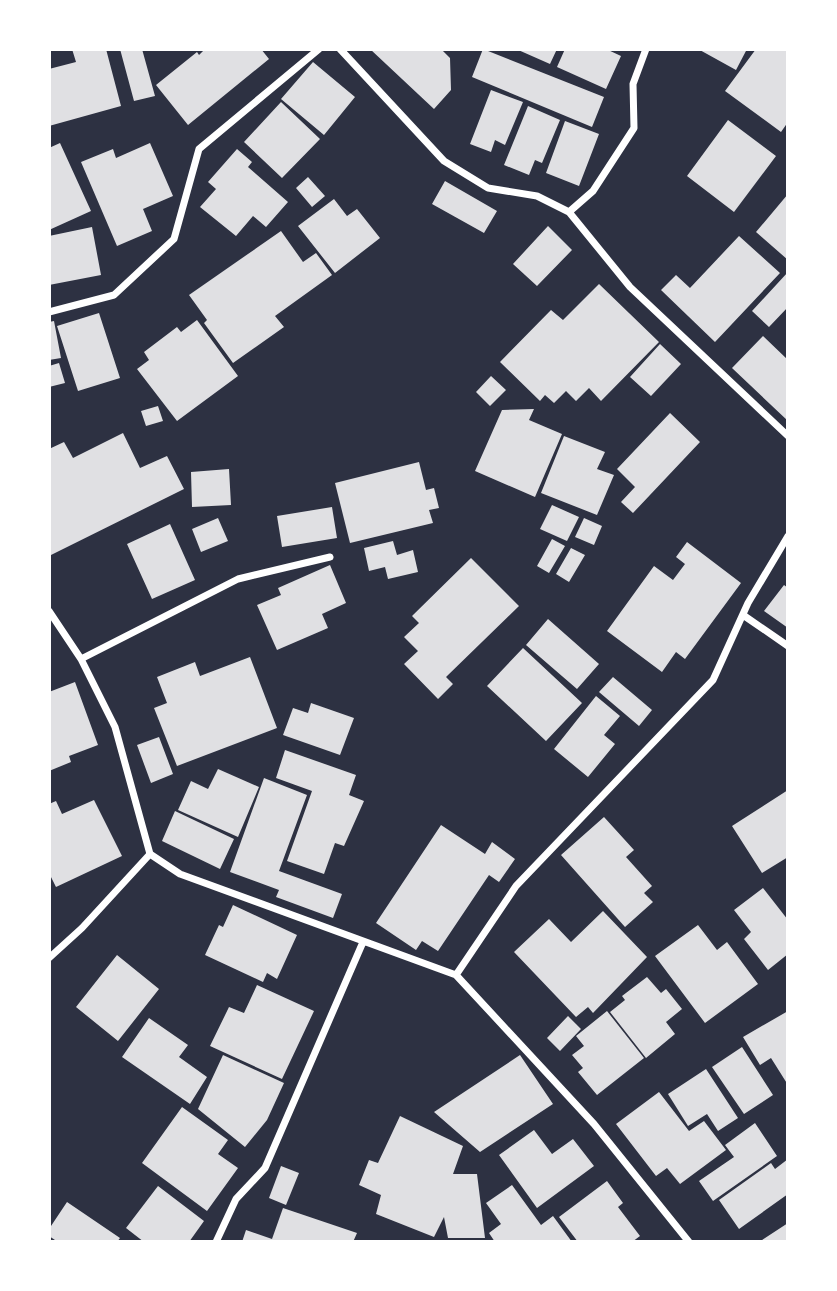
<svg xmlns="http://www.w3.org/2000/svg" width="837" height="1291" viewBox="0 0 837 1291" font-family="'Times New Roman',serif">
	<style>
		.building { fill: #e0e0e3 }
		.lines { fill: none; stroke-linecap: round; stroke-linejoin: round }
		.minor { stroke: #fff; stroke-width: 7 }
	</style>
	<rect width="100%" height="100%" fill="#2d3142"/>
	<path class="building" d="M72 49H106L121 106 49 126V69L76 62Z
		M120 49H142L155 96 134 101Z
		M205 49H261L269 59 188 125 156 85 197 52 199 55Z
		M370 49H441L450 58 451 90 434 109Z
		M483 49 604 97 592 127 472 77Z
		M516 49H557L550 64Z
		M565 49H606L621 56 606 89 557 67Z
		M698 49H747L736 70Z
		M756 49H788V122L781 132 725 91Z
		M313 62 355 97 324 135 281 99Z
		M491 90 523 102 505 145 495 140 491 152 470 144Z
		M281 102 320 139 282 178 244 142Z
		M528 106 560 120 542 163 535 160 529 175 504 165Z
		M728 120 776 156 734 212 687 176Z
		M565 121 599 134 579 186 546 173Z
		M60 143 91 211 49 230V148Z
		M150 143 173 196 143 209 152 231 117 246 81 162 113 149 116 158Z
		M237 149 252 162 248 167 288 202 266 227 253 216 236 236 200 207 216 189 208 182Z
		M308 177 325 196 312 207 296 188Z
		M445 181 497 211 484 233 432 204Z
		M788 194V260L756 232Z
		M334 199 347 216 357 209 380 238 335 273 298 226Z
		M548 226 572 250 537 286 513 264Z
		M92 227 101 275 49 285V236Z
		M281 231 303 262 316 253 332 275 275 316 284 327 233 363 204 323 207 320 189 295Z
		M739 236 780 273 715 342 661 290 676 275 690 288Z
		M788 272V307L769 327 752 311Z
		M599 284 659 342 601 401 589 388 576 401 566 391 554 403 545 395 540 401 500 362 551 310 563 320Z
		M99 313 120 378 78 391 57 326Z
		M197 320 238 376 177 421 137 369 149 360 144 352 177 327 181 332Z
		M54 321 61 358 49 360V322Z
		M763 336 788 360V421L732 368Z
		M660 344 681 364 651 396 630 377Z
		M59 363 65 383 49 387V366Z
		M491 376 506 390 490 406 476 392Z
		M158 406 163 421 146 426 141 411Z
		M534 409 529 420 562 434 535 497 475 471 502 410Z
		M670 413 700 442 633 513 621 502 635 487 617 469Z
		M123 433 140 468 167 456 184 489 49 556V449L64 442 73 458Z
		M564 436 605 452 597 469 614 475 597 515 541 493Z
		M419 462 426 490 434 488 439 508 429 510 433 523 350 543 335 483Z
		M229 469 231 505 192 507 191 472Z
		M552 505 579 517 567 541 540 529Z
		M332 507 337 538 282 547 277 516Z
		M218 518 228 541 201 552 192 529Z
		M584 518 602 526 594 545 575 537Z
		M170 524 195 580 152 599 127 544Z
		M552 539 565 546 549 573 537 566Z
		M393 541 397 555 413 550 418 572 388 579 385 567 369 571 364 548Z
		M687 542 741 583 685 659 676 652 662 672 607 631 654 566 673 580 685 564 676 557Z
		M571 548 585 555 569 582 556 574Z
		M471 558 519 606 446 677 453 684 438 699 404 664 418 651 404 637 419 623 412 616Z
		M330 565 346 603 322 614 328 628 277 650 257 605 281 595 278 588Z
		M784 585 788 588V628L764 611Z
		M548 619 599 664 577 689 526 645Z
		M523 648 582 703 546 741 487 686Z
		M250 657 277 728 177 766 154 708 167 703 157 677 195 662 200 676Z
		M613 677 652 710 639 726 599 692Z
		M75 682 98 745 69 756 71 762 49 771V692Z
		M596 696 620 716 604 735 615 744 588 777 554 749Z
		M311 703 354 718 340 755 283 735 293 708 308 713Z
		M159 737 173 774 151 783 137 745Z
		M285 750 356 775 349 795 364 801 344 846 335 843 324 874 287 861 312 791 276 778Z
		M218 769 259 787 238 837 178 810 191 781 208 789Z
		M264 778 307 795 279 871 342 894 333 918 276 897 279 890 230 872Z
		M788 790V857L762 873 732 826Z
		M94 800 122 856 56 887 49 873V804L56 801 62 814Z
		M175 811 234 839 220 869 162 841Z
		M604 817 634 850 626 857 652 886 644 893 653 902 625 927 561 855Z
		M441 825 485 854 492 842 515 859 499 882 489 875 438 951 422 941 416 950 376 923Z
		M763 888 788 920V954L768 970 744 939 751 932 734 910Z
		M233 905 297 935 277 979 267 973 263 982 205 955 219 925 223 927Z
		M603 911 647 957 593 1013 588 1007 576 1017 514 952 549 919 571 942Z
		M698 925 717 950 727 942 758 984 705 1023 655 956Z
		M117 955 159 989 118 1041 76 1007Z
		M647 977 661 993 666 989 682 1009 666 1022 675 1034 646 1058 610 1012 625 1000 622 996Z
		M257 985 314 1011 282 1079 210 1046 229 1007 244 1013Z
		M607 1011 644 1058 597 1095 578 1072 583 1068 572 1055 584 1046 576 1036Z
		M788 1011V1085L771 1058 760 1065 743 1037Z
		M568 1016 581 1029 560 1051 547 1038Z
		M149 1018 188 1045 179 1057 207 1077 190 1104 122 1057Z
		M742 1047 773 1095 744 1114 712 1067Z
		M223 1055 284 1083 267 1120 245 1147 198 1109Z
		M520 1055 553 1104 480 1152 434 1112Z
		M706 1069 738 1118 718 1131 707 1114 688 1126 668 1094Z
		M659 1092 689 1131 704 1121 726 1150 680 1184 667 1168 656 1176 616 1124Z
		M182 1107 228 1140 218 1154 238 1168 207 1211 142 1163Z
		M400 1116 463 1146 453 1174H477L485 1238H448L444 1217 434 1237 376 1214 381 1195 359 1185 369 1160 378 1163Z
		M755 1123 777 1156 713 1201 699 1181 734 1157 725 1145Z
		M534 1130 552 1154 573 1139 594 1166 537 1208 499 1155Z
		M788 1159V1194L739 1229 719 1200 771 1163 775 1169Z
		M281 1166 299 1173 286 1205 269 1198Z
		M607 1181 623 1203 618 1207 640 1236 632 1242H578L559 1217Z
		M512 1185 541 1225 553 1216 572 1242H495L489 1233 501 1224 486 1203Z
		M158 1186 204 1221 189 1242H144L126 1228Z
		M67 1202 120 1238 117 1242H58L49 1236V1229Z
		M283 1208 357 1233 353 1242H242L246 1230 272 1239Z
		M788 1223V1242H759Z"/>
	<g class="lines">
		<path class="minor" d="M340 49 444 161 488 188 537 196 569 212 630 287 788 436
			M569 212 593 191 634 128 633 84 646 49
			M49 312 114 295 174 239 199 149 319 49
			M49 611 81 659 115 727 150 854 180 874 456 975 594 1124 689 1242
			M743 615 788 646
			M81 659 238 579 330 557
			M49 958 82 928 150 854
			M456 975 516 886 713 680 748 603 788 536
			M216 1242 236 1199 265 1168 363 942"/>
	</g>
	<rect width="837" height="1291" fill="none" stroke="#ffffff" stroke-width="102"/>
</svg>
